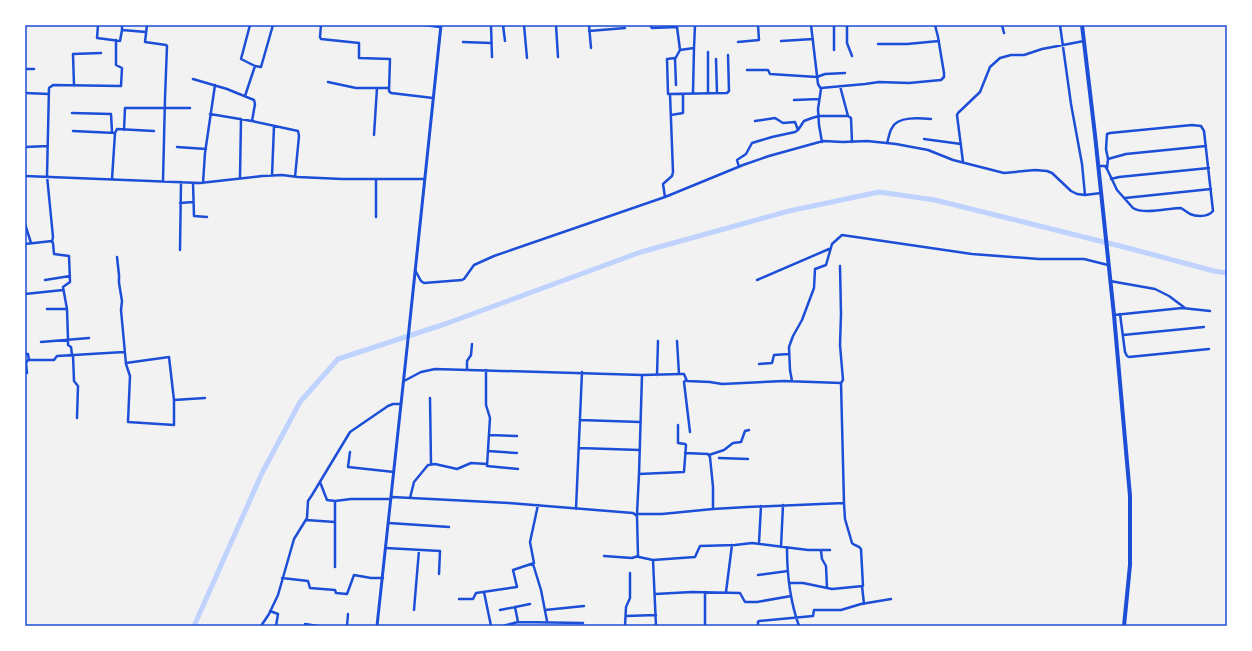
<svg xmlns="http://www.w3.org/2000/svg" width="1252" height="651" viewBox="0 0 1252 651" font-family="Lora,serif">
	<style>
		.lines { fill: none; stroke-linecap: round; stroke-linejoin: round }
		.canal { stroke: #bfd3fe; stroke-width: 5 }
		.minor { stroke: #1d4ed8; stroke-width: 2.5 }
		.tertiary { stroke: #1d4ed8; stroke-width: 3 }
		.primary { stroke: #1d4ed8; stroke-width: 4 }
		.neatline { fill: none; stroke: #1d4ed8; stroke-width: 1.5 }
	</style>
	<rect width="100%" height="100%" fill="#f2f2f2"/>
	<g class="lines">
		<path class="canal" d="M194 626 262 473 300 402 338 359 445 324 641 252 789 211 879 192 935 200 1128 248 1214 271 1227 273"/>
		<path class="minor" d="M98 25 97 38 120 41 122 30 146 32
			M147 25 145 42 166 45 167 46 165 98 163 181
			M321 25 320 37 321 39 359 43V58L390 59 389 91 391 93 433 98
			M424 25 440 27
			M491 25 492 57
			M503 25 505 41
			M524 25 527 58
			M556 25 558 57
			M589 25 591 48
			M650 25 652 28 677 27 680 50
			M811 25 818 84 821 89 818 109 819 125 822 142
			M847 25V43L852 56
			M1002 25 1004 33
			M1060 25 1071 104 1082 164 1085 195
			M122 30V25
			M589 31 625 28
			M781 41 813 39
			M463 42 491 43
			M738 42 759 40 758 25
			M878 44H907L939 41
			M834 50V25
			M708 52V93
			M675 58 667 59 668 94 727 93 729 91 728 55
			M716 59 717 93
			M255 66 261 67 273 25
			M25 69H34
			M747 70H768L770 74 817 77 825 74 845 73
			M193 79 227 89 254 100 255 104 252 121
			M328 82 356 88H389
			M676 85 675 59 680 50 694 48 695 25
			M74 86 73 54 101 53
			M840 86 848 116 851 118 852 142
			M821 88 865 84 879 82 909 83 941 80 944 77V73L938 37 935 25
			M25 93 49 94
			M693 93 694 48
			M245 96 255 66 241 59 250 25
			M794 100 819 99
			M72 113 111 114 112 132
			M210 114 252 121 298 131 299 136 295 177
			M671 115 683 113V94
			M755 121 775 118 783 123 795 122 798 130
			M124 130 125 108H190
			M73 131 115 133 112 179
			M115 133 117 129 154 131
			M374 135 377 88
			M924 139 961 144
			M887 143C889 138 889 132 892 128 897 116 920 118 931 119
			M25 147 48 146
			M177 147 206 149
			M963 162 957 115 958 113 980 92 990 67 1000 58 1011 55H1024L1042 49 1084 41
			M1098 166H1105L1107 169 1117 190 1133 208C1144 215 1169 208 1181 208 1184 210 1187 212 1190 214 1197 217 1208 217 1213 211L1204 131 1201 126 1192 125 1110 133 1107 134 1106 149 1108 159
			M739 167 737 160 746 154 752 143 772 137 795 132 798 130 804 121 812 118 819 116H848
			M1107 168 1108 159 1126 154 1206 146
			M25 176 200 183 262 176 282 175 298 177 342 179H424
			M272 176 274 126
			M240 178 241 119
			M376 179V217
			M1111 179 1119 177 1209 168
			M193 183 194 216 207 217
			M203 183 205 153 215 85
			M665 197 663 184 672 176 673 172 670 94
			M1125 198 1211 189
			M180 203 193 202
			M25 224 31 243
			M52 242 53 237 47 176 49 88 53 85 121 86 122 68 116 65V40
			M25 244 52 241 53 243 54 254 69 256 70 282 63 287 67 309 68 339
			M180 250 181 182
			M117 257 119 275V283L122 301 121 310 126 364 130 376 128 422 174 425V400
			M840 266 841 314 840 345 843 380 841 383
			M415 270 421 281 424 283 462 280 464 279 474 265 494 256 665 197 743 165 769 156 823 141 843 142 867 141 896 144 928 150 953 160 1004 173 1035 170 1047 171 1052 173 1071 191 1077 194 1085 195 1101 193
			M45 280 70 276
			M757 280 829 249
			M1110 281 1155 289 1169 296 1185 308
			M25 294 63 290
			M25 302V307
			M47 309H67
			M1120 314 1125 352 1127 356 1129 357 1209 349
			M1114 315 1182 308 1210 311
			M1123 335 1204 327
			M68 339V345L71 347 72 355
			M677 341 679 374
			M41 342 89 338
			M25 354H28L29 360H54L57 356 124 352
			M73 355 74 381 78 386 77 418
			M126 363 169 357 174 400 205 398
			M759 364 772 363 774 355 789 354
			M467 369V361L471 355 472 344
			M486 370V405L490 418 487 466 518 469
			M25 374 27 373 26 363 28 360
			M657 375 658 341
			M686 380 684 382 690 432
			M404 381 421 372 435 369 642 375 682 374H684L687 381 710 382 722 384 784 381 841 383 844 503 747 507 713 509 662 514H637
			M792 381 790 370 789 347 793 336 802 320 814 288 815 269 826 265 832 244 842 235 972 254 1039 259H1084L1108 265
			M430 398 431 464
			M580 420 640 422
			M489 435 517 436
			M579 448 640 450
			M488 451 517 453
			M350 452 348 467 394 472
			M685 453 708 454 710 457 713 487V509
			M709 455 724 450 733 443 741 442 745 431 749 430
			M719 458 748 459
			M639 474 684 472 686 445 685 444 678 443V425
			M320 482 327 500 335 501
			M392 497 509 503 633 513 637 516 638 556 639 557 653 560 695 557 700 546 735 545 752 543 808 550H830
			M410 498 414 482 428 465 435 464 457 469 471 463 487 464
			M576 509 582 372
			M637 514 639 474 642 375
			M306 520 335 522
			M389 523 449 527
			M759 543 761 506
			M781 547 783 505
			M386 548 440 551 439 574
			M787 548C787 575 790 601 799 626
			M821 551 822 559 826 566 827 588
			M604 556 632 558 638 556
			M653 560 656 626
			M533 564 541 590 547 621
			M335 567V501L351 499H391
			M758 575 788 571
			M282 578 308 581 310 588 335 590 336 593 347 594 354 575 371 578H383
			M789 583H803L832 589 863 586 861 549C859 545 854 546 852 543L845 519 844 503
			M862 586 864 604
			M484 592 491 626
			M726 592 732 545
			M655 594 692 592 740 593 745 602H757L791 596
			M459 599H473L476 593 517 587 513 570 534 563 530 542 538 505
			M515 607 518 622
			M414 610 419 550
			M500 610 530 604
			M545 610 584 606
			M270 611 278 614 276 626
			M626 616 656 615
			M305 624 318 626
			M261 626 269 614 278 595 294 539 307 518 308 501 312 495 350 432 388 406 393 404H401
			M347 626 348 614
			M503 626 518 622 583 623
			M625 626 626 607 630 598V573
			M705 626V592
			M758 626V622L759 621 813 616 814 610H841L861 604 891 599"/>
		<path class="tertiary" d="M377 626C400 426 419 225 441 25"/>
		<path class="primary" d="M1082 25 1095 135 1114 315 1130 496V565L1124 626"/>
	</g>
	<rect width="1252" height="651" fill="none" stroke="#ffffff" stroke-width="52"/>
	<rect x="26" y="26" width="1200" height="599" class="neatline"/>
</svg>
